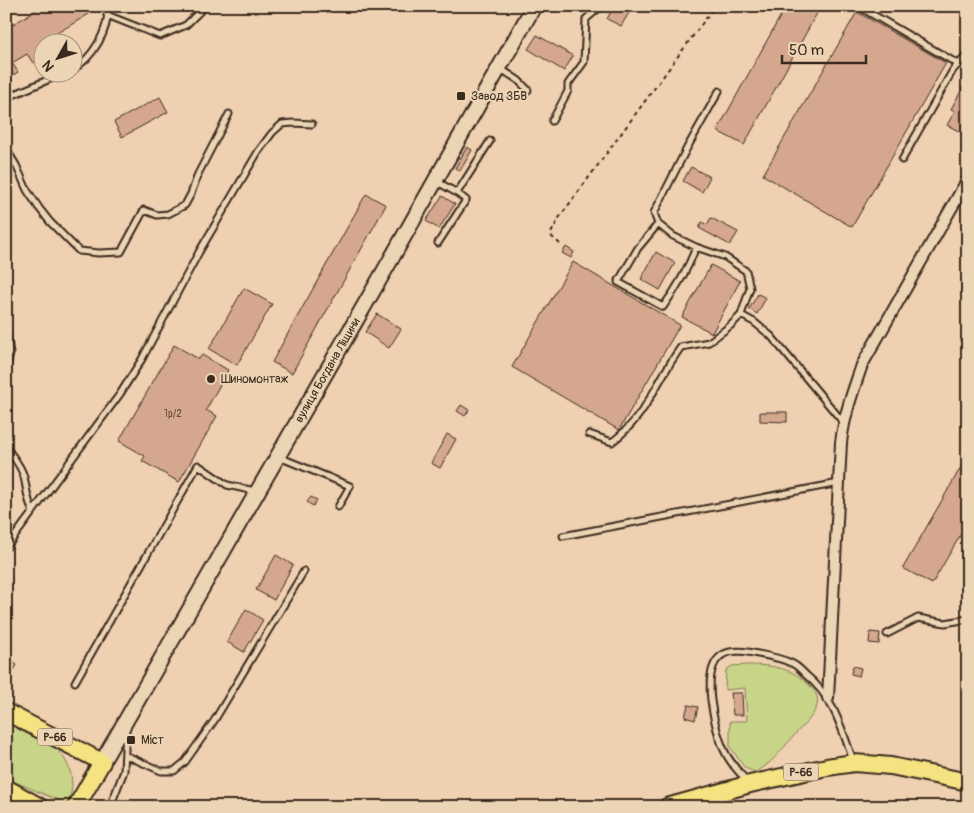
<svg xmlns="http://www.w3.org/2000/svg" width="974" height="813" viewBox="0 0 974 813" font-family="Pangolin,sans-serif">
	<style>
		.green { fill: #c8d488; stroke: #827f53 }
		.building { fill: #d5a78f; stroke: #3b2a1e }
		.lines { fill: none; stroke-linecap: round; stroke-linejoin: round }
		.lane-casing { stroke: #3b2a1e; stroke-width: 9 }
		.street-casing { stroke: #3b2a1e; stroke-width: 14 }
		.secondary-casing { stroke: #3b2a1e; stroke-width: 18 }
		.primary-casing { stroke: #3b2a1e; stroke-width: 20 }
		.path { stroke: #3b2a1e; stroke-width: 2; stroke-dasharray: 4 4; stroke-linecap: butt }
		.lane { stroke: #ecd5b5; stroke-width: 5 }
		.street { stroke: #ecd5b5; stroke-width: 10 }
		.secondary { stroke: #ecd5b5; stroke-width: 14 }
		.primary { stroke: #f5e382; stroke-width: 16 }
		.poi-dot { fill: #3b2a1e; stroke: #ecd5b5; stroke-width: 2 }
		.labels { text-anchor: middle; stroke-width: 4; stroke-linejoin: round; paint-order: stroke }
		.number-label { font-size: 10px; fill: #62493a }
		.shield { fill: #ecd5b5; stroke: #705d4b; stroke-width: 1 }
		.shield-label { font-size: 11px; font-weight: bold; fill: #3b2a1e }
		.poi-label { font-size: 12px; fill: #3b2a1e; stroke: #ecd5b5; text-anchor: start }
		.street-label { font-size: 12px; fill: #3b2a1e; stroke: #ecd5b5 }
	</style>
	<rect width="100%" height="100%" fill="#efd0b1"/>
	<filter id="ink" filterUnits="userSpaceOnUse"><feTurbulence type="fractalNoise" baseFrequency=".02" numOctaves="2"/><feDisplacementMap in="SourceGraphic" scale="10" xChannelSelector="R" yChannelSelector="G"/><feConvolveMatrix kernelMatrix="1 2 1 2 8 2 1 2 1" color-interpolation-filters="sRGB"/></filter>
	<g filter="url(#ink)">
		<path class="green" d="M747 665C770 665 794 667 811 687 816 693 820 699 816 708 812 719 800 728 792 738 781 750 771 765 755 772L745 768 730 747V721H747L745 688 725 690 726 670 732 666Z
			M6 718C18 725 48 739 56 748 71 763 77 785 67 804L6 778Z"/>
		<path class="building" d="M42 6H84L89 14 42 42 38 47 42 53V57L33 63 27 54 12 63 18 72 6 80V29Z
			M614 6H633L621 26 607 19Z
			M786 6H821L744 145 717 131Z
			M857 12 946 63 852 227 763 175Z
			M537 35 573 56 564 71 528 49Z
			M966 82H968V128L964 134 947 125 955 111 951 109Z
			M160 97 168 112 122 137 114 122Z
			M467 147 472 150 460 171 455 168Z
			M691 167 710 177 702 192 683 181Z
			M366 194 386 205 292 373 272 362Z
			M442 196 455 204 439 229 426 221Z
			M711 218 738 232 730 245 699 228 702 222 707 225Z
			M566 247 574 252 571 258 562 253Z
			M656 252 675 263 660 290 641 279Z
			M573 262 680 325 619 430 512 367Z
			M711 265 740 281 712 333 682 317Z
			M244 288 272 304 237 365 209 349Z
			M758 294 766 298 757 314 749 309Z
			M377 314 401 329 389 348 365 332Z
			M174 345 199 359 202 355 228 370 206 410 217 416 179 482 142 461 145 456 119 441Z
			M461 405 469 410 465 416 457 411Z
			M760 412H787V422L760 421Z
			M447 434 456 439 440 468 431 463Z
			M968 455V522L932 584 903 568Z
			M311 497 317 500 313 506 307 502Z
			M276 555 293 565 274 600 256 590Z
			M246 609 263 620 244 652 227 642Z
			M870 632 880 633 879 644 869 643Z
			M11 661 17 665 7 682 6 669Z
			M853 666 861 668 859 676 851 674Z
			M731 693H742L743 715H733Z
			M688 705 698 707 695 720 685 717Z"/>
		<g class="lines">
			<g class="lane-casing">
				<path id="lane" d="M858 6 958 64
					M107 15 160 36 186 25 205 6
					M501 69 518 80 528 90
					M72 70C93 58 109 31 108 6
					M719 91 687 148 654 213 658 224 673 236 696 247 725 257 746 271 750 288 741 315 754 322 771 336 843 422
					M6 98 66 72
					M552 121 568 91V84L584 62 586 19 601 6
					M6 149 16 165 27 190 39 208 50 222 79 251 99 253 121 252 144 210 157 215 168 214 185 205 191 194 198 174 229 114
					M902 160 953 70 968 54
					M436 181 457 193 466 200 438 243
					M457 193 490 141
					M658 224 638 248 618 282 663 307C677 288 688 269 696 247
					M6 328 10 354 6 371
					M589 434 612 442C648 415 656 381 681 347L709 342 730 326 741 315
					M6 447C13 457 21 465 24 477 27 490 27 499 33 512
					M279 457 350 486 338 507
					M563 536 839 483
					M6 548 120 394 142 359 199 252 258 152 272 133 282 124 293 123 312 124
					M887 634 918 618 945 623 968 619
					M75 682 198 465 227 485 255 491
					M125 755 161 771H174L185 762 214 721 304 571
					M747 781C738 771 730 763 724 750 715 730 698 667 724 654 734 649 748 652 758 654 769 656 781 658 791 663 797 665 802 671 806 675 834 698 841 727 853 760
					M110 807 124 771 126 727"/>
			</g>
			<g class="street-casing">
				<path id="street" d="M828 698 841 443C844 415 853 391 862 365L968 179"/>
			</g>
			<g class="secondary-casing">
				<g id="secondary">
					<path id="s1" d="M102 762 390 261 534 6"/>
				</g>
			</g>
			<g class="primary-casing">
				<path id="primary" d="M6 712 102 762 76 807
					M6 788 40 807
					M667 807 750 784 827 767 854 763 891 766 968 782"/>
			</g>
			<path class="path" d="M560 244 550 235 559 218 715 6"/>
			<use href="#lane" class="lane"/>
			<use href="#street" class="street"/>
			<use href="#secondary" class="secondary"/>
			<use href="#primary" class="primary"/>
		</g>
	</g>
	<g class="poi-dot">
		<rect x="456" y="91" width="10" height="10" rx="2.5"/>
		<circle cx="211" cy="379" r="5"/>
		<rect x="126" y="735" width="10" height="10" rx="2.5"/>
	</g>
	<g class="labels">
		<g class="number-label">
			<text x="173" y="417">1р/2</text>
		</g>
		<g class="shield">
			<rect x="37.5" y="728.5" width="35" height="17" rx="4"/>
			<rect x="783.5" y="763.5" width="35" height="17" rx="4"/>
		</g>
		<g class="shield-label">
			<text x="55" y="741">Р-66</text>
			<text x="801" y="776">Р-66</text>
		</g>
		<g class="poi-label">
			<text x="471" y="100">Завод ЗБВ</text>
			<text x="221" y="383">Шиномонтаж</text>
			<text x="141" y="744">Міст</text>
		</g>
		<g class="street-label">
			<text dy="4" stroke="none"><textPath href="#s1" startOffset="452">вулиця Богдана Ліщини</textPath></text>
		</g>
	</g>
	<rect width="974" height="813" fill="none" stroke="#ecd5b5" stroke-width="25"/>
	<rect x="12" y="12" width="949" height="788" fill="none" stroke="#3b2a1e" stroke-width="2" filter="url(#ink)"/>
	<g transform="translate(58 58) rotate(231)"><circle r="24" fill="#ecd5b5" stroke="#a59179"/>
	<path d="M0-4L9 19L0 12L-9 19Z" fill="#3b2a1e"/>
	<text y="-8" font-size="14" font-weight="bold" text-anchor="middle" fill="#3b2a1e">N</text>
	</g>
	<path d="M782 55v8h84v-8" fill="none" stroke="#3b2a1e" stroke-width="2.5"/>
	<text x="789" y="55" font-size="15" fill="#3b2a1e" stroke="#ecd5b5" stroke-width="4" paint-order="stroke">50 m</text>
</svg>
